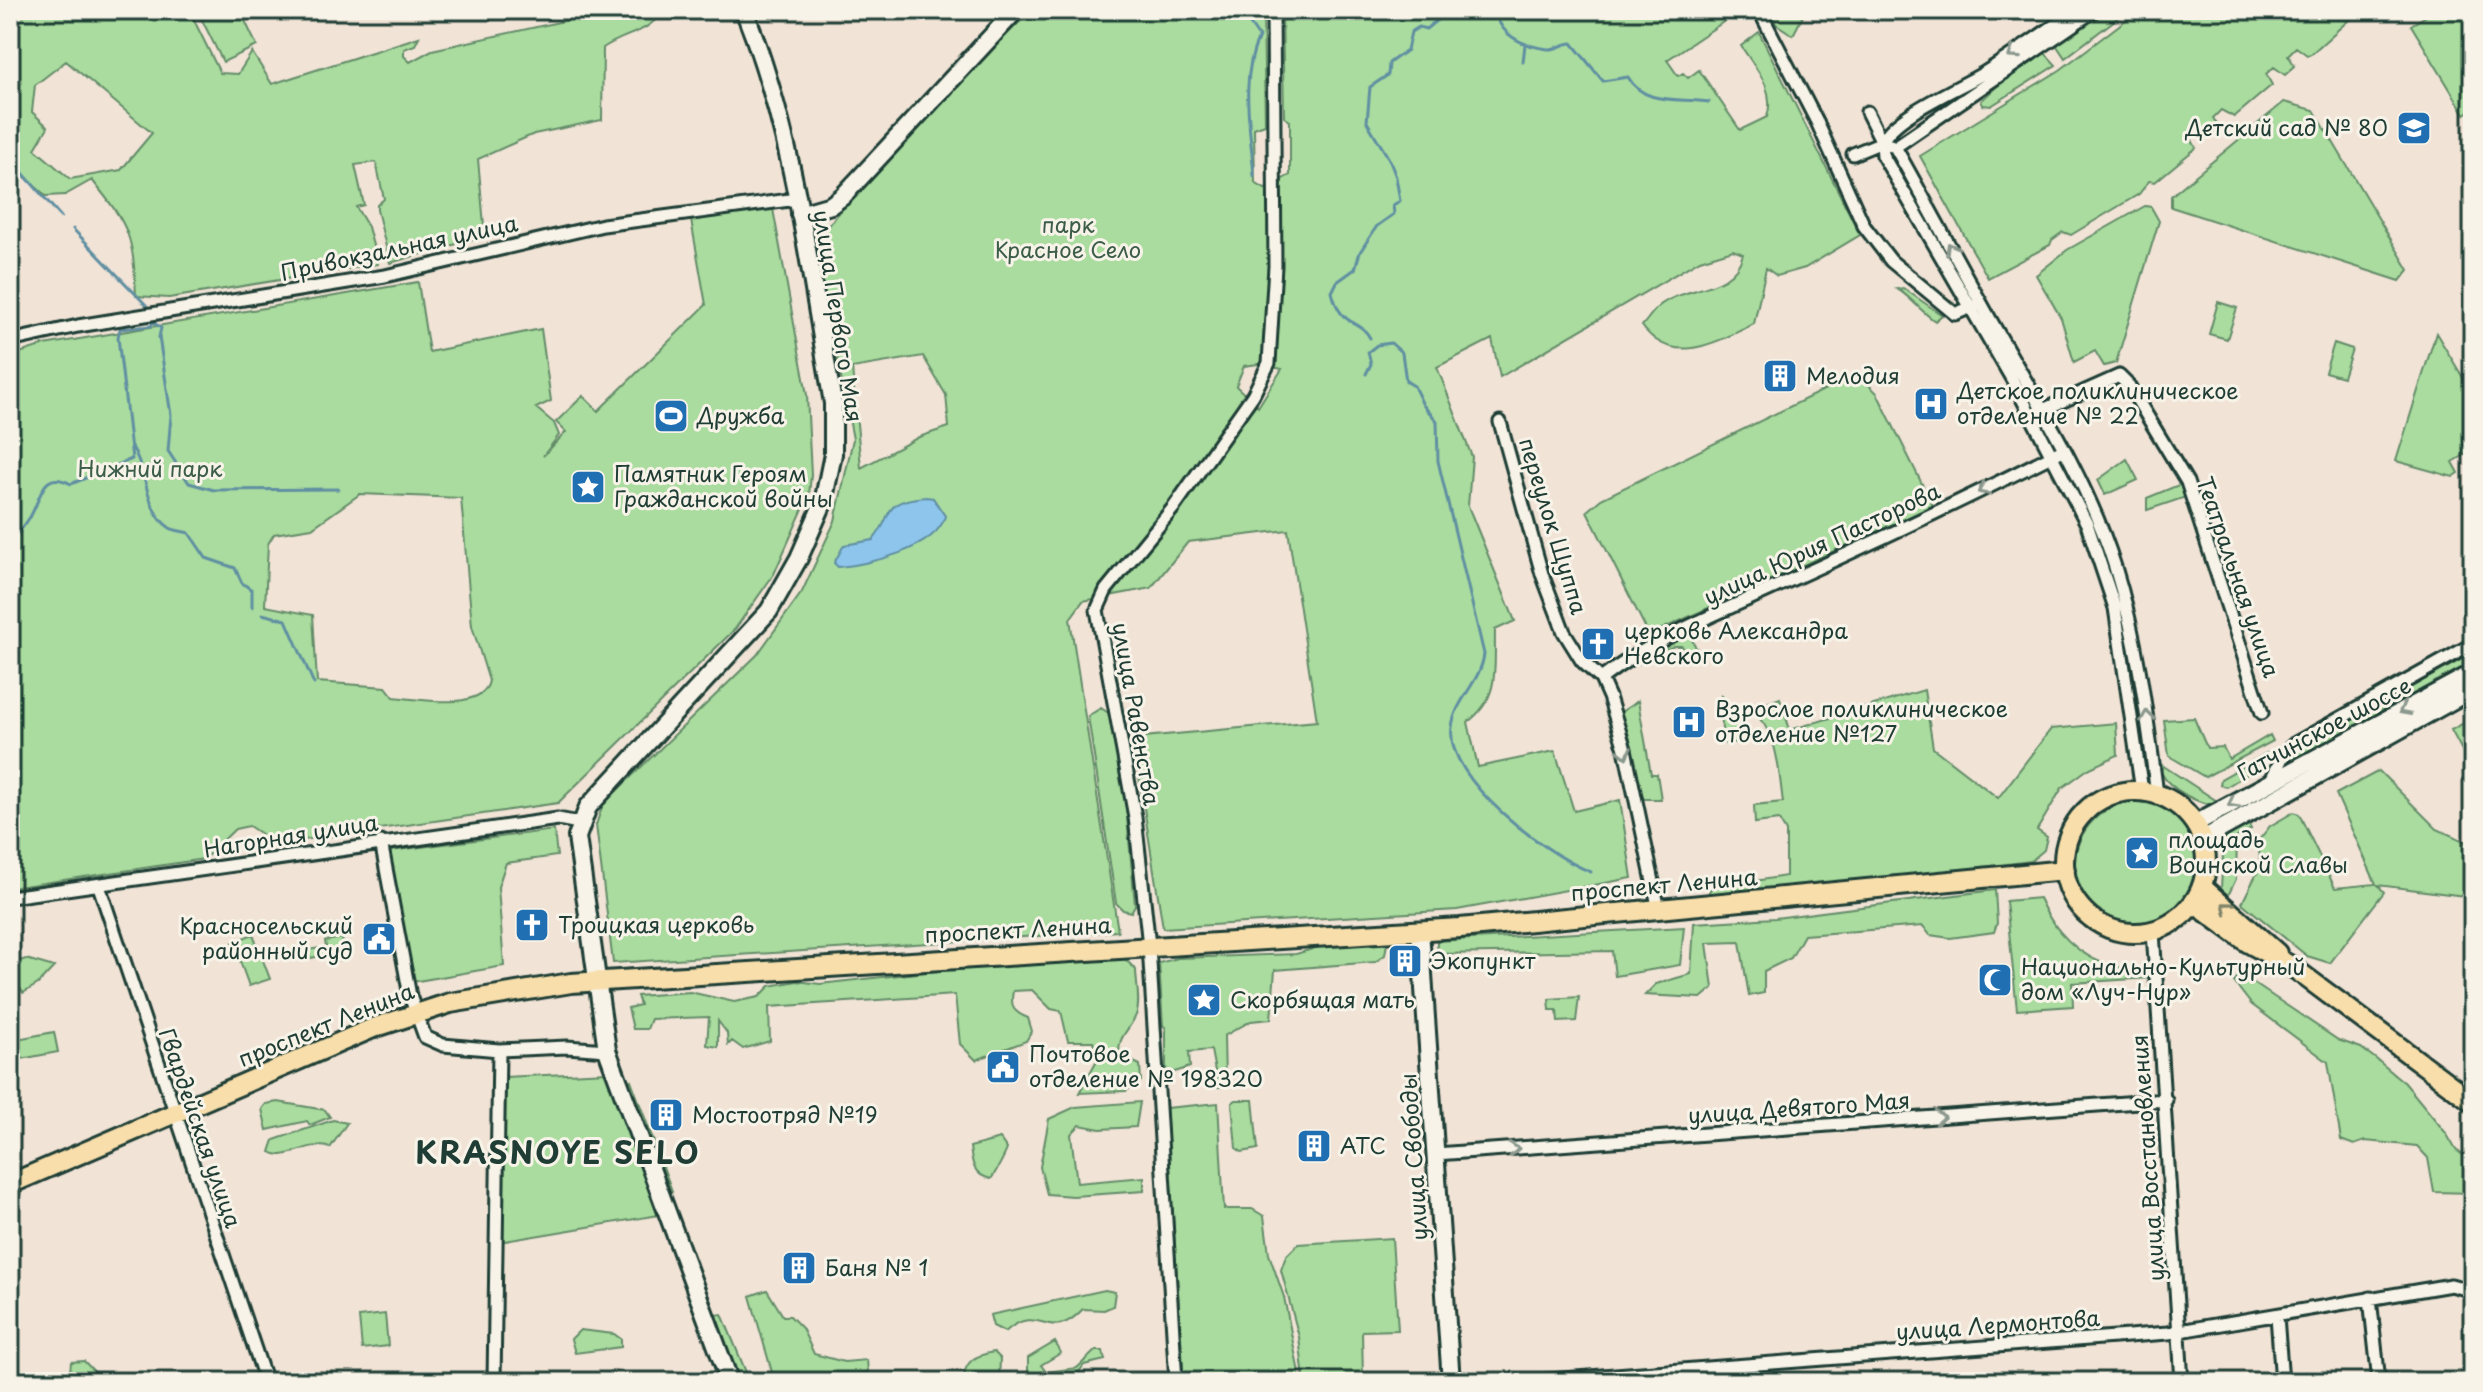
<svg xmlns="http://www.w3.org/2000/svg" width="2483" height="1392" viewBox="0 0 2483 1392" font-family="'Playpen Sans',sans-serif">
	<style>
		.green { fill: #a9dc9e; stroke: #648c69; stroke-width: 2; fill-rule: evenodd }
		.water { fill: #8dc5ec; stroke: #618fa2; stroke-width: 2 }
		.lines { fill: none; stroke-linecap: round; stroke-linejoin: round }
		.stream { stroke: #618fa2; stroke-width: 3 }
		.street-casing { stroke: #1f3d34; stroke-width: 17 }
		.secondary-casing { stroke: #1f3d34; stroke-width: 22 }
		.primary-casing { stroke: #1f3d34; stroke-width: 24 }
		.street { stroke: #f7f3e8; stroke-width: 11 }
		.secondary { stroke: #f7f3e8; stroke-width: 16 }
		.primary { stroke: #f8deab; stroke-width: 18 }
		.oneway { stroke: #8b988e }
		.oneway2 { stroke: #81856a }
		.labels { text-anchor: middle; stroke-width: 6; stroke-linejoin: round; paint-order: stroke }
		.poi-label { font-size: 22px; fill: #1f3d34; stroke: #f7f3e8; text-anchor: start }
		.park-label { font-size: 22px; fill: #3b5d49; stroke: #f7f3e8 }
		.street-label { font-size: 22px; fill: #1f3d34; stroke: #f7f3e8 }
		.district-label { font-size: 30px; font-weight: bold; letter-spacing: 2px; fill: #1f3d34; stroke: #f7f3e8 }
	</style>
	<rect width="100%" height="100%" fill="#f1e3d6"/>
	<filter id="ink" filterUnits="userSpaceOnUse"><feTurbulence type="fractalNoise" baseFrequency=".0125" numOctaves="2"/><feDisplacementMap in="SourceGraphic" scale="16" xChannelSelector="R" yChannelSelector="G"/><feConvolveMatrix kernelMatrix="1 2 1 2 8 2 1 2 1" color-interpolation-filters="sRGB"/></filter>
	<g filter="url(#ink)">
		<path class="green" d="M10 10H189L220 73 238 74 252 52 272 84 419 37 415 45 404 49V56L410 62 432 50 586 16 594 10H665C645 35 629 31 603 48L602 120 534 134 478 159 485 236 390 263 377 210V205L384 199 376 162 355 165 364 205 356 207 368 227 378 264 169 298 136 296C133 235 130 227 92 180L65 195 46 196 10 163ZM66 61 152 133 121 170 70 179 35 149 48 127 32 112 35 85Z
			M197 10H240L257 46 223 62Z
			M1032 10H1263L1265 124 1254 128 1255 183 1265 189 1290 175V121L1284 117 1282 10H1741L1667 60 1678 76 1683 73 1688 78 1699 70 1740 130 1767 117C1776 89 1756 69 1741 46L1759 32 1860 235 1805 268 1777 276 1766 268 1754 324C1716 342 1673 368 1642 326 1648 319 1653 311 1659 306 1685 285 1733 293 1743 254L1733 250 1700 260 1500 377 1492 339 1437 367 1472 457 1468 506 1515 621 1495 630C1494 667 1501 697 1468 722L1478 767 1555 751 1574 811 1620 800 1632 878 1457 910 1163 928 1133 738 1317 721 1288 530 1188 542 1151 588 1083 601 1070 619 1118 931 613 963 596 825 603 804 757 655 802 592 835 521 853 439 816 250 829 224 950 90ZM923 356 946 395 949 427 919 437 861 468 852 368ZM1258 364 1282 369 1258 407 1236 386 1244 366Z
			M1769 10H1806L1793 35 1776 24Z
			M2102 10H2128L2065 58 2057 46 2059 43Z
			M2139 10H2360L2311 54 2307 55 2296 47 2288 55 2295 66 2285 75 2274 67 2266 74 2272 85 2234 117 2221 110 2213 118 2220 128 2209 137 2198 128 2190 136 2196 148 2155 182 2149 181 2139 194 2071 235 2063 232 2052 240 2050 245 1988 278 1920 156 2060 70Z
			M2436 10H2473V109L2465 114 2411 25Z
			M2044 52 2056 65 1991 106 1983 105 1981 101 2011 73Z
			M2284 102 2314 110 2409 270 2400 281 2171 207V196Z
			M2145 206 2151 207 2159 221 2116 363 2104 366 2095 351 2074 362 2061 318 2036 275 2067 250Z
			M773 209 807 395 811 475 809 495 774 574 735 629 558 803 276 844 249 826 235 829 204 859 10 888V356L44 345 418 282 429 352 541 329 551 401 536 408 554 423 559 435 543 456 566 432 556 422 583 396 598 411 706 305 691 220ZM360 494 461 498 472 626 489 681C483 712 416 699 394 697L386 687 317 682 313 615 265 606 268 544 274 534 312 528Z
			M1903 288 1942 315 1935 321C1921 312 1909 295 1897 289Z
			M2218 302 2237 308 2227 339 2209 334Z
			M2436 333 2473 394V439L2463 445 2468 453 2453 462 2459 473 2453 477 2396 461Z
			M2334 343 2352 349 2343 377 2325 372Z
			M1860 376 1877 393 1933 506 1649 635 1587 511 1601 499 1838 383Z
			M2127 459 2138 480 2105 495 2098 480Z
			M2181 484 2186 497 2147 510V498Z
			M1688 631 1700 656 1689 658 1682 646H1674L1638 664 1635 659Z
			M2473 653V664L2323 746 2289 761 2295 750Z
			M1924 690 1933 748 1998 798 2051 729 2116 723 2118 755 2088 769 2062 788 2037 830 2047 837 2044 850 2031 861 1704 902 1711 888 1786 876V832L1779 820 1755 823 1754 805 1783 802C1778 768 1779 732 1750 709L1780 698 1790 730Z
			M1721 696 1724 698 1758 740 1718 744 1717 734 1722 733Z
			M1638 701 1651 774H1657L1661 799H1640L1618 714Z
			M1101 708 1110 714 1126 806 1135 905 1131 912 1123 910 1116 903 1088 716Z
			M2194 718 2207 748 2223 747 2229 759 2270 735 2273 741 2205 777 2169 756 2164 720Z
			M2473 718V755L2466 758 2451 730Z
			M2265 754 2257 768 2226 787 2220 785 2221 779Z
			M2162 765 2220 803C2203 809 2168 788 2161 772Z
			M2379 771 2437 829 2473 845V897L2378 885 2384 892 2330 963 2307 956 2242 903 2260 867 2259 840 2270 826 2294 812 2299 814 2335 888 2376 884 2336 794Z
			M2075 865a64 64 0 1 1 128 0a64 64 0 1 1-128 0Z
			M2247 821 2251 829 2237 837 2236 879 2226 900 2221 888 2224 839Z
			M554 830 557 856 506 863 498 887 504 966 412 982 389 851Z
			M1995 890 1997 923 1994 932 1950 938 1930 935 1923 926 1804 935 1791 958 1764 971V993L1749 996 1740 942 1707 943 1713 988 1701 998 1645 995 1656 984 1691 974 1694 923 1775 918Z
			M2039 898C2053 930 2079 958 2115 967 2125 969 2136 968 2146 970L2149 978 2072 983 2073 1006 2017 1010 2006 901Z
			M1684 927 1680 965 1615 976 1612 951 1437 954V941Z
			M253 934 270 979 249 986 233 942Z
			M342 938 346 959 329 962 327 955 310 958 308 950 326 947 325 941Z
			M1387 943 1385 955 1375 962 1275 970 1271 1019 1251 1021 1224 1036 1225 1081 1221 1087H1218L1211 1050 1189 1052 1190 1067 1175 1072 1166 1070V1027L1163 1026 1159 963 1178 958 1296 954 1319 947Z
			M26 959 54 967 38 984 23 993 10 972V964Z
			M1125 959 1136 970C1136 982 1141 1004 1136 1015 1130 1030 1116 1037 1120 1056L1140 1065 1141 1081 1126 1091 1079 1093 1097 1060 1093 1041H1068L1061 1011 1051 1009 1032 990 1013 991C1010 1007 1013 1012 1028 1018L1032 1031 1026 1041 976 1060 960 1044 955 995 769 1007 770 1041 743 1049 732 1041 728 1045 727 1033 718 1021V1047L707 1045 709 1017 651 1019 647 1029H633L628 1008 640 1005 637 996 690 992 734 1002 759 997 770 986 797 981 820 984 989 965Z
			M2240 974 2338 1040 2361 1048 2376 1059 2405 1083 2446 1133 2456 1150 2473 1162V1193L2434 1192 2428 1158 2417 1146 2365 1141 2354 1145 2341 1140 2328 1062 2251 1004 2234 982Z
			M1579 997 1576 1021 1558 1022 1557 1010H1550L1549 999Z
			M54 1032 58 1052 21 1059 17 1039Z
			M608 1072 659 1215 499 1242 504 1077Z
			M631 1080 672 1191 668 1193 627 1082Z
			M1236 1100H1253L1258 1149 1242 1152 1236 1148 1232 1103Z
			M278 1102 325 1110 330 1117 310 1125 307 1121 267 1130 262 1109 266 1104Z
			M1140 1102 1136 1127 1100 1129 1080 1125 1071 1134 1077 1183 1144 1177V1191L1073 1196 1047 1194 1040 1167 1049 1119 1075 1107Z
			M1218 1103 1224 1209H1252L1264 1216 1269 1254 1284 1297 1300 1378 1184 1382 1166 1108Z
			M333 1120 347 1123 330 1148C307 1139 287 1163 270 1152L274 1140Z
			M1000 1139 1007 1149C1005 1155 995 1174 991 1179 973 1175 972 1163 970 1147Z
			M1392 1238 1398 1330 1362 1331 1363 1379H1304L1299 1337 1281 1270 1286 1256 1298 1244Z
			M767 1290 783 1316H790L802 1328 814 1354 844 1362 867 1360 868 1372 835 1380 795 1378 789 1382H771L774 1379 750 1296Z
			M1105 1290 1115 1292 1113 1306 1104 1310 1083 1309C1047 1347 1042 1300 1005 1332L993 1326 990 1315Z
			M385 1314 388 1346 362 1349 359 1317Z
			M722 1314 750 1382H741L715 1315Z
			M580 1330 614 1334 621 1339V1347L575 1353 571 1339Z
			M1055 1342 1061 1353 1041 1365 1046 1372 1077 1368 1095 1351H1103L1105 1360 1084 1365 1079 1372V1382H1028V1358Z
			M994 1352 1000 1358 999 1382H964C963 1361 976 1355 994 1352Z
			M84 1361 104 1382H69L71 1362Z"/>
		<path class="water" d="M926 497 933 498 945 516C937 549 867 565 838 567L834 563 844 545 873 540C895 515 879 501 926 497Z"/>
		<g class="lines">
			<path class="stream" d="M1240 10 1259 37C1239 79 1251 131 1254 176
				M1495 10C1500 36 1523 46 1548 49 1555 50 1565 43 1572 43L1603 81 1628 77C1645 107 1680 97 1709 102
				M1523 62 1525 44
				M10 158 61 217
				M73 229 150 309
				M1370 338C1359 317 1341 329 1332 292L1337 282 1355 269 1360 252 1377 226 1394 214 1393 205 1400 201 1396 177 1389 159 1367 122 1370 87 1388 75 1389 63 1407 50 1411 32 1419 27 1426 29 1449 10
				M1366 374 1371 364 1368 352 1377 345 1391 343 1402 353 1406 381 1414 386 1423 405 1437 421 1438 461 1484 654C1481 682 1455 700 1452 727 1444 779 1547 855 1591 872
				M132 447C148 471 144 511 170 528 175 531 183 531 189 533L206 558 235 568 242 583 252 590V607
				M10 543C16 536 24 526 30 517 42 498 41 468 71 484L132 459 118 337 120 329 151 326 153 322 161 328 159 337 171 415 168 451 189 483 214 490 338 489
				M262 614 286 620 314 684"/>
			<g class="street-casing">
				<path id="street" d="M1759 10 1817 122 1864 226 1891 261 1955 314 1976 305
					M1867 112 1882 142 1883 156 2012 379 2087 524 2115 608 2142 791
					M1882 142 1895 147C1929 207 1961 268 1995 328 2039 404 2089 483 2115 567 2138 641 2147 717 2157 794
					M1882 142C1894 115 1958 89 1984 73 2016 53 2046 31 2077 10
					M1895 147 2095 10
					M1853 154 1882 142
					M10 341 78 326 385 276 603 225 797 199
					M2036 413 2119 376 2129 386 2187 482 2262 713
					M1500 422 1542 574 1564 632 1582 661 1601 679 1609 697 1625 749 1659 910
					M1601 679C1655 637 1722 612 1784 583 1877 541 1968 498 2059 452
					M2270 782 2284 754 2294 744 2473 644
					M381 842 410 996 425 1037 443 1045 499 1050 494 1382
					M99 886 266 1382
					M10 897 537 822 558 819 579 823
					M2153 931 2182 1382
					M499 1050 567 1047 607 1050
					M1436 1154 2166 1100
					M2370 1298 2379 1382
					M2277 1316 2282 1382
					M1176 1382 1149 946 1135 817 1097 610 1106 590 1174 507 1253 395 1269 363 1275 266 1273 10
					M1523 1382 2168 1333 2451 1285 2473 1291"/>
			</g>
			<g class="secondary-casing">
				<path id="secondary" d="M800 214 831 205 843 196 1016 10
					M2196 823 2473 673
					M2203 839 2473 689
					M1420 930 1451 1382
					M730 1382 607 1050 577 837 588 807 769 611 799 558 823 503 833 454V403C810 272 794 134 744 10"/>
			</g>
			<g class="primary-casing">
				<path id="primary" d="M2064 862a71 71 0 1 1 142 0a71 71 0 1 1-142 0Z
					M2202 887 2277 953
					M2194 903 2247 942 2291 966 2473 1102
					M10 1184 373 1028 450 1003 571 983 1460 928 2065 870"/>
			</g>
			<use href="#street" class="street"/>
			<use href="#secondary" class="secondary"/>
			<use href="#primary" class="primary"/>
		</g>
		<defs><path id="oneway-chevron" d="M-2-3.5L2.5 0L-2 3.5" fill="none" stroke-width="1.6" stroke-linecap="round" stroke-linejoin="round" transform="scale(2)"/></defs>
		<g class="oneway">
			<use href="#oneway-chevron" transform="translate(2013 54) rotate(146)"/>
			<use href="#oneway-chevron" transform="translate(1951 248) rotate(-119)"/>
			<use href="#oneway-chevron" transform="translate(1983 490) rotate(153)"/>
			<use href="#oneway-chevron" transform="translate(2404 710) rotate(152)"/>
			<use href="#oneway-chevron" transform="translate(2147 716) rotate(-98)"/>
			<use href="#oneway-chevron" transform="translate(1625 753) rotate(76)"/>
			<use href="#oneway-chevron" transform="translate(2233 803) rotate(151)"/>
			<use href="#oneway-chevron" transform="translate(1940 1117) rotate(-4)"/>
			<use href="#oneway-chevron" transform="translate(1514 1149) rotate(-4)"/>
		</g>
		<use class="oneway2" href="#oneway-chevron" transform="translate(2227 907) rotate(-141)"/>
	</g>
	<defs>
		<g id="school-square" transform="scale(1.8)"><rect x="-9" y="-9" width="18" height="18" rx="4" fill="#1f6fb2" stroke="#f7f3e8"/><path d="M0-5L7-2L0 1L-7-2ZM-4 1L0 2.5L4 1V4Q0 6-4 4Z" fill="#fff"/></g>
		<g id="building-square" transform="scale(1.8)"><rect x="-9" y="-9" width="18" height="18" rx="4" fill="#1f6fb2" stroke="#f7f3e8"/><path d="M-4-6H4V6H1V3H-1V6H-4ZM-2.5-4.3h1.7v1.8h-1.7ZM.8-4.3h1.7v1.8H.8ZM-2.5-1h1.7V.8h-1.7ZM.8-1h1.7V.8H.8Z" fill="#fff"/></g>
		<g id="hospital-square" transform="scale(1.8)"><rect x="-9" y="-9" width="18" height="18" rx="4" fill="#1f6fb2" stroke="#f7f3e8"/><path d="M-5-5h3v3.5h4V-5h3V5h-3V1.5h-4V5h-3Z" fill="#fff"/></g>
		<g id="stadium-square" transform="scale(1.8)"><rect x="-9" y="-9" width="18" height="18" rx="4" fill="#1f6fb2" stroke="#f7f3e8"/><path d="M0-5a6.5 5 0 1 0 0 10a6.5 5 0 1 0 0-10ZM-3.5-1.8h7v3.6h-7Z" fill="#fff"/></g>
		<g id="sight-square" transform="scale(1.8)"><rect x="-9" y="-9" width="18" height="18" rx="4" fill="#1f6fb2" stroke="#f7f3e8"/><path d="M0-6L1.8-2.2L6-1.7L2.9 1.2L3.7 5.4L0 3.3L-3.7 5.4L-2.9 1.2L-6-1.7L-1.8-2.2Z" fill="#fff"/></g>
		<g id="church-square" transform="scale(1.8)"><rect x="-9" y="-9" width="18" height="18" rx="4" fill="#1f6fb2" stroke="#f7f3e8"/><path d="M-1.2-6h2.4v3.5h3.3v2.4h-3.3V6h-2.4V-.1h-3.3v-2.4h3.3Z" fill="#fff"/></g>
		<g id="civic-square" transform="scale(1.8)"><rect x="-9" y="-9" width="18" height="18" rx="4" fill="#1f6fb2" stroke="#f7f3e8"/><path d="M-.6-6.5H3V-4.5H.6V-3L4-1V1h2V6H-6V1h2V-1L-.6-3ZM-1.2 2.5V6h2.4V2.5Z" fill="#fff"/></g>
		<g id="mosque-square" transform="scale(1.8)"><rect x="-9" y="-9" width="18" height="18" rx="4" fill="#1f6fb2" stroke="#f7f3e8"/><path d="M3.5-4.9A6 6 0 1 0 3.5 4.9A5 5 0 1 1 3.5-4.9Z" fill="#fff"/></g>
	</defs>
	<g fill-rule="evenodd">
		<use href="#school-square" x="2414" y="128"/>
		<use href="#building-square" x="1780" y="376"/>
		<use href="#hospital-square" x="1931" y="404"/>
		<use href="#stadium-square" x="671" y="416"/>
		<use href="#sight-square" x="588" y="487"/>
		<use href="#church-square" x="1598" y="644"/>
		<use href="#hospital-square" x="1689" y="722"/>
		<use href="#sight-square" x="2142" y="853"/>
		<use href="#church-square" x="532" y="925"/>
		<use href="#civic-square" x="379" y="939"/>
		<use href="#building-square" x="1405" y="961"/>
		<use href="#mosque-square" x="1995" y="980"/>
		<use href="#sight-square" x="1204" y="1000"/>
		<use href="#civic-square" x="1003" y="1067"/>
		<use href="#building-square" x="666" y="1115"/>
		<use href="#building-square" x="1314" y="1146"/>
		<use href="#building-square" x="799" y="1268"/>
	</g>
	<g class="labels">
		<g class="poi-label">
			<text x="2388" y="136" text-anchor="end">Детский сад № 80</text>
			<text x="1806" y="384">Мелодия</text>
			<text x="1957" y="399">Детское поликлиническое<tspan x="1957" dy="25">отделение № 22</tspan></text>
			<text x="697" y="424">Дружба</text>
			<text x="614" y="482">Памятник Героям<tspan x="614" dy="25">Гражданской войны</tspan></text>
			<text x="1624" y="639">церковь Александра<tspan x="1624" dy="25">Невского</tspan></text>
			<text x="1715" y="717">Взрослое поликлиническое<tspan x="1715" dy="25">отделение №127</tspan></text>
			<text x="2168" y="848">площадь<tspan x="2168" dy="25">Воинской Славы</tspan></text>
			<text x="558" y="933">Троицкая церковь</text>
			<text x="353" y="934" text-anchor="end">Красносельский<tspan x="353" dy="25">районный суд</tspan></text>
			<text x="1431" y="969">Экопункт</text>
			<text x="2021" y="975">Национально-Культурный<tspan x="2021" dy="25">дом «Луч-Нур»</tspan></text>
			<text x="1230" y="1008">Скорбящая мать</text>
			<text x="1029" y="1062">Почтовое<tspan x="1029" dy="25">отделение № 198320</tspan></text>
			<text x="692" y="1123">Мостоотряд №19</text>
			<text x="1340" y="1154">АТС</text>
			<text x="825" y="1276">Баня № 1</text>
		</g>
		<g class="park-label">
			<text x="1068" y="233">парк<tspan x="1068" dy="25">Красное Село</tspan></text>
			<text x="150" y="477">Нижний парк</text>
		</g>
		<g class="street-label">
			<text transform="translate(399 248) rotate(-12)" y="8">Привокзальная улица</text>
			<text transform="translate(838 316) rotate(81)" y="8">улица Первого Мая</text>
			<text transform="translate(1553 526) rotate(73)" y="8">переулок Щуппа</text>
			<text transform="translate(1822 544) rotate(-25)" y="8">улица Юрия Пасторова</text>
			<text transform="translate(2238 577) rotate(71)" y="8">Театральная улица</text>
			<text transform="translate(1136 714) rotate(80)" y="8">улица Равенства</text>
			<text transform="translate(2324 729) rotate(-28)" y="8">Гатчинское шоссе</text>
			<text transform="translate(291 836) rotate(-9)" y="8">Нагорная улица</text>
			<text transform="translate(1664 885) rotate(-5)" y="8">проспект Ленина</text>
			<text transform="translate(1018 930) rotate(-3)" y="8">проспект Ленина</text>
			<text transform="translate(326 1025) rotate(-22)" y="8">проспект Ленина</text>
			<text transform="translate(1799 1108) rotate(-4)" y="8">улица Девятого Мая</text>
			<text transform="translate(200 1128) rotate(71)" y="8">Гвардейская улица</text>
			<text transform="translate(1414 1157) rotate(-94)" y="8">улица Свободы</text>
			<text transform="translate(2148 1158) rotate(-94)" y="8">улица Восстановления</text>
			<text transform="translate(1998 1325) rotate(-4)" y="8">улица Лермонтова</text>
		</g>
		<g class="district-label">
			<text x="558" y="1164">KRASNOYE SELO</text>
		</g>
	</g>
	<rect width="2483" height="1392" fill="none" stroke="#f7f3e8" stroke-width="40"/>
	<rect x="20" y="20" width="2443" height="1352" fill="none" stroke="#1f3d34" stroke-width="3" filter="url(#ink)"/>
</svg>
